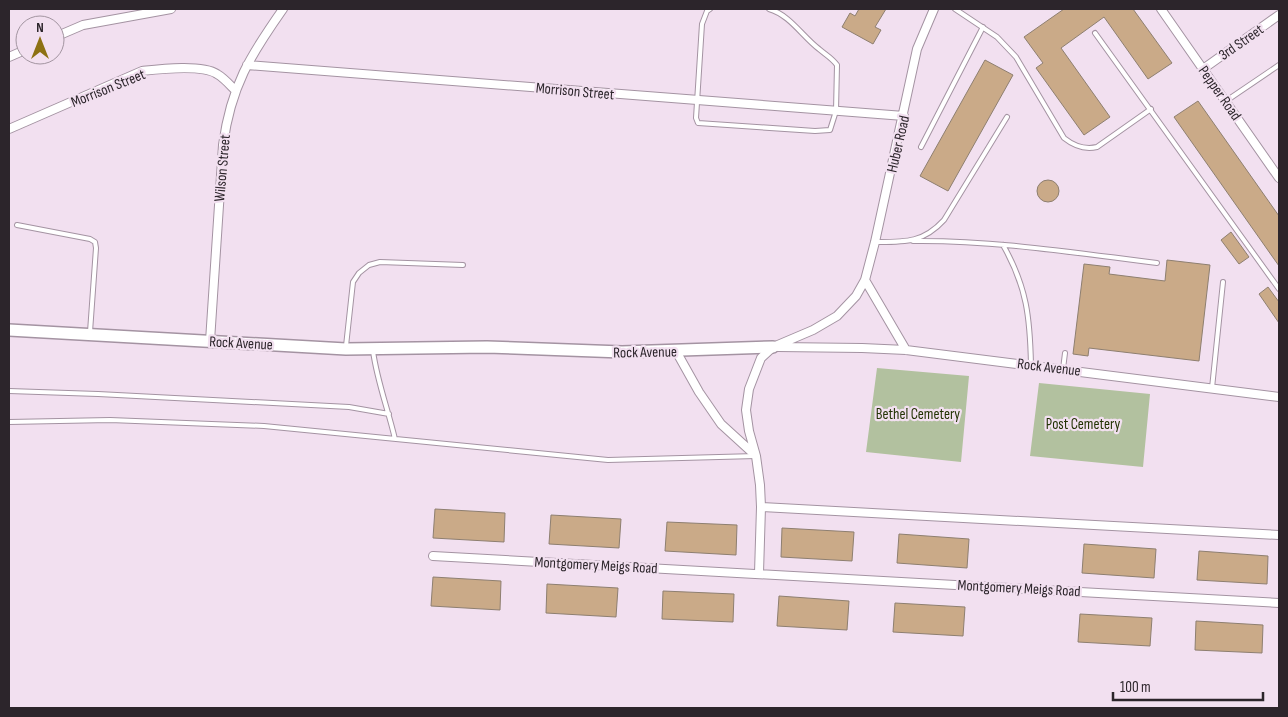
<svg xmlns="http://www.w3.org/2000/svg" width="1288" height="717" viewBox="0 0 1288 717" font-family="'Sofia Sans Condensed',sans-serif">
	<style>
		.green { fill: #b2c19f }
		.building { fill: #caaa88; stroke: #8e7f70 }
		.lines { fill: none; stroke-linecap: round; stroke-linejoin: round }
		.lane-casing { stroke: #a493a2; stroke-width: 6 }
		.street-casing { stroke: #a493a2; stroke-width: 10 }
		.secondary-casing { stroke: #a493a2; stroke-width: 14 }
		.lane { stroke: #fff; stroke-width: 4 }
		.street { stroke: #fff; stroke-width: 8 }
		.secondary { stroke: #fff; stroke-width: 11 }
		.labels { text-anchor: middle; stroke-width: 4.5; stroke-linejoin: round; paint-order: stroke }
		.street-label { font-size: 15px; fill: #2c252b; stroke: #f2e0f0 }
		.park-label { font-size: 15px; fill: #233304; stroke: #f2e0f0 }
	</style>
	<rect width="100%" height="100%" fill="#f2e0f0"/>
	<path class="green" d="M877 368 969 376 961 462 866 452Z
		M1039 383 1150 394 1143 467 1030 456Z"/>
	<path class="building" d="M859 9H886L875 27 881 30 873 44 842 27 850 13 855 16Z
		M1064 9H1133L1172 63 1148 79 1104 17 1061 48 1110 117 1084 135 1036 68 1043 63 1024 37Z
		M985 60 1013 75 948 191 920 176Z
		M1198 101 1279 216V266L1174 117Z
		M1037 191a11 11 0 1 1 22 0a11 11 0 1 1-22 0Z
		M1231 232 1249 257 1239 264 1221 240Z
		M1167 260 1210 265 1199 361 1089 348 1088 356 1073 354 1084 264 1110 267 1109 274 1165 281Z
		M1268 287 1279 302V323L1259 294Z
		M435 509 505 513 504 542 433 538Z
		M551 515 621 519 619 548 549 544Z
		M667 522 737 525 736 555 665 551Z
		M782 528 854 532 852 561 781 557Z
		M899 534 969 539 967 568 897 563Z
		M1084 544 1156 549 1154 578 1082 573Z
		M1199 551 1268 556 1267 584 1197 580Z
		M433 577 501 581 500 610 431 606Z
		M547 584 618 588 616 617 546 613Z
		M663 591 734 594 733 622 662 619Z
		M779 596 849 601 847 630 777 626Z
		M895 603 965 607 963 636 893 632Z
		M1080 614 1152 618 1150 646 1078 642Z
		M1196 621 1263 625 1262 653 1195 650Z"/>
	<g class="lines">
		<g class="lane-casing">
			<path id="lane" d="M710 9 707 11 702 24 696 118 698 123 815 131 830 130 836 111 837 65C832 58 826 55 819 49 802 36 790 15 769 9
				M955 9 997 37 1016 57 1064 138C1074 146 1084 150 1097 147L1151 109
				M1095 33 1279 289
				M1226 101 1279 65
				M921 147 983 27
				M17 225 90 239 95 242 96 248 90 332
				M913 241C995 240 1076 253 1157 263
				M875 242C905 242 923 243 944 220L1007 117
				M1003 245C1027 287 1030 318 1031 365
				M346 346 353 282 359 273 369 265 380 262 463 265
				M373 351C377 381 388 409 395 439
				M1063 369 1065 353
				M1212 388 1223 282
				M9 391 98 394 349 407 389 414
				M9 422 110 420 264 426 608 460 756 456"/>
		</g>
		<g class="street-casing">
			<path id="street" d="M1161 9 1279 178
				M55 37 83 25 171 9
				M9 57 25 50
				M247 65 904 116
				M1203 69 1279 15
				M9 129 142 71C160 69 202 64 217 74 224 78 230 85 235 90
				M865 280 906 350
				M210 341 223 145C231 86 250 56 283 9
				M778 347 862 348 906 350 1279 397
				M676 351 699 392 721 424 755 455
				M761 507 1279 535
				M433 556 1279 603
				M759 573 761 507 760 485 756 456 749 431 746 410 749 389 761 358 773 347 813 330 837 316 856 296 865 280 875 242 917 49 934 9"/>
		</g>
		<g class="secondary-casing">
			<path id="secondary" d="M9 330 346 349 487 347 622 352 773 347"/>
		</g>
		<use href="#lane" class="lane"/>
		<use href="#street" class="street"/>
		<use href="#secondary" class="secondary"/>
	</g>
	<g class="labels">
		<g class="street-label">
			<text transform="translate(1241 42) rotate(-35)" y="5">3rd Street</text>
			<text transform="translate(108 88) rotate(-22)" y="5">Morrison Street</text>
			<text transform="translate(575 91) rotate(5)" y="5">Morrison Street</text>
			<text transform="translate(1220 93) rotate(55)" y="5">Pepper Road</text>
			<text transform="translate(898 144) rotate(-77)" y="5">Huber Road</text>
			<text transform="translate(222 168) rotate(-85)" y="5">Wilson Street</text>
			<text transform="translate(241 343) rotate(3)" y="5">Rock Avenue</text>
			<text transform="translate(645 352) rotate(-1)" y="5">Rock Avenue</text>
			<text transform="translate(1049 367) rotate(7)" y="5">Rock Avenue</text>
			<text transform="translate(596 565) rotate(3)" y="5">Montgomery Meigs Road</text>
			<text transform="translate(1019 588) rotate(3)" y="5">Montgomery Meigs Road</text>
		</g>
		<g class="park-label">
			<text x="918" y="419">Bethel Cemetery</text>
			<text x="1083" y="429">Post Cemetery</text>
		</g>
	</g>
	<rect width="1288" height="717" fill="none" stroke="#2c252b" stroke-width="20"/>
	<g transform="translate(40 40)"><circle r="24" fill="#f2e0f0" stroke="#a395a1"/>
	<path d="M0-4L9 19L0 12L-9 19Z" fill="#8d7114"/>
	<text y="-8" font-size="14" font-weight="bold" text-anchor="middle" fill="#2c252b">N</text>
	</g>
	<path d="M1113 692v8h150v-8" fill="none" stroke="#2c252b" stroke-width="2.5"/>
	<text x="1120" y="692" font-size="15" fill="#2c252b" stroke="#f2e0f0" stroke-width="4" paint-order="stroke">100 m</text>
</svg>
